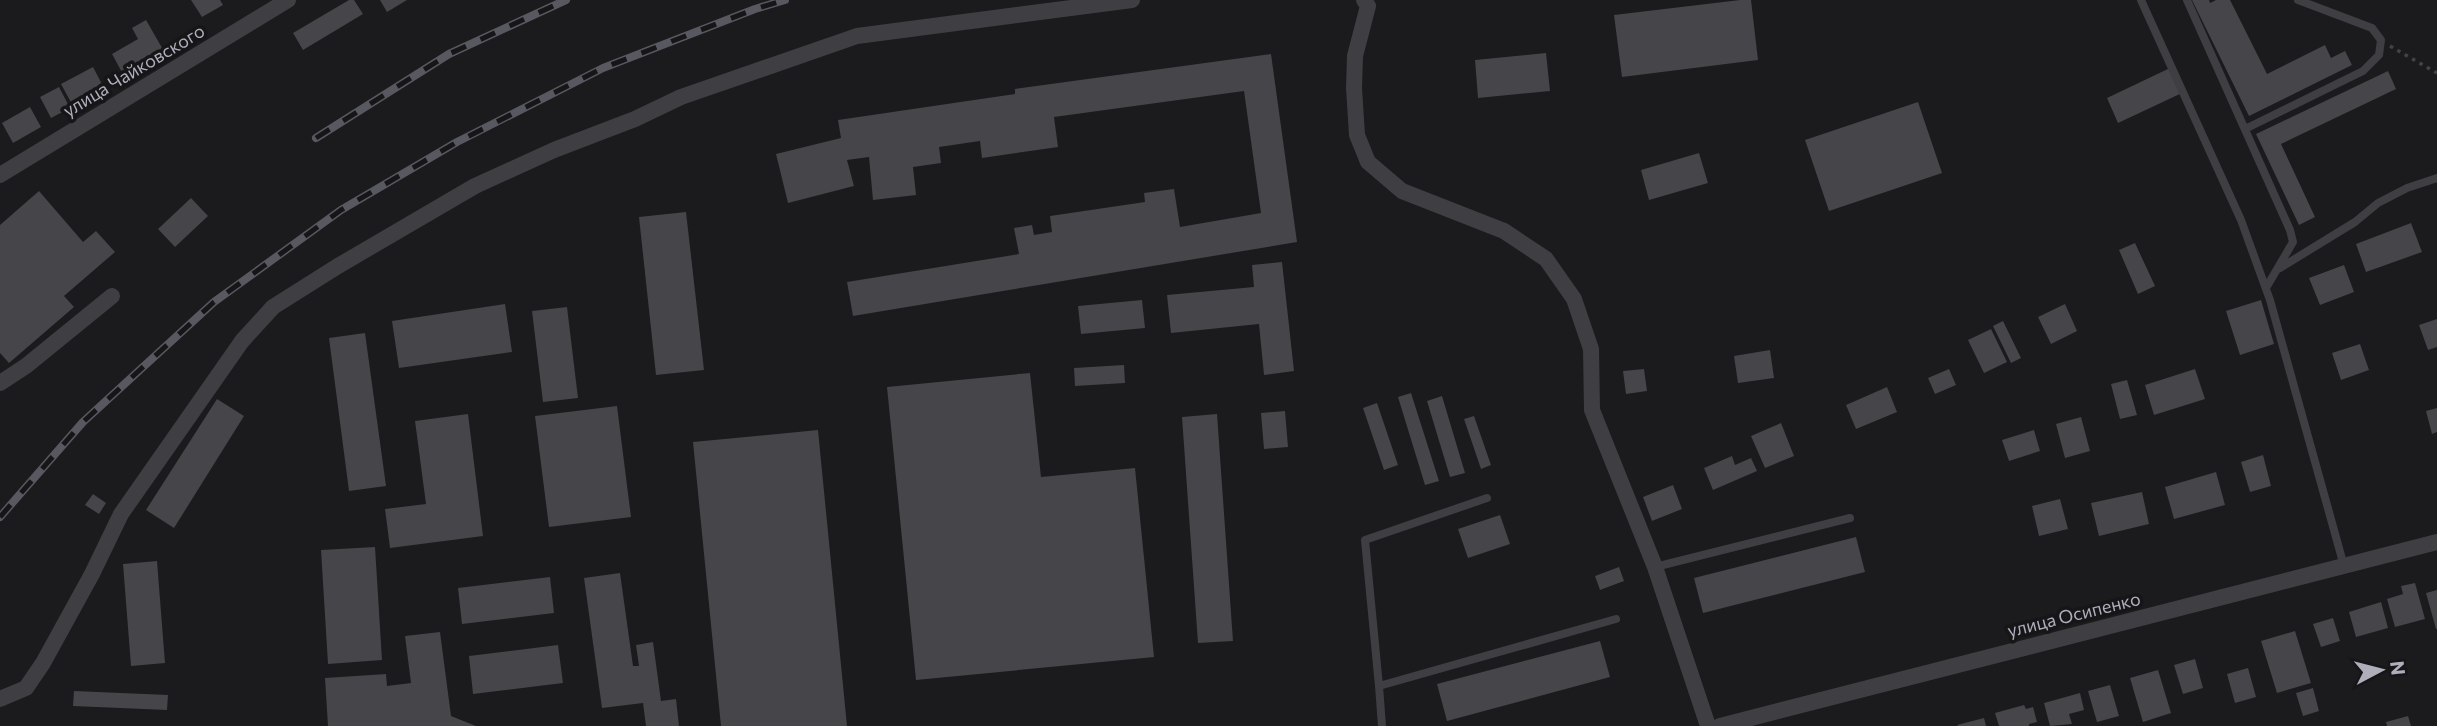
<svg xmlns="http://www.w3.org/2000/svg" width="2437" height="726" viewBox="0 0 2437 726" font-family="Commissioner,sans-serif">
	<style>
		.building { fill: #45454a }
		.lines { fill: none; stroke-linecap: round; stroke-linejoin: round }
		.path { stroke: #424248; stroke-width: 3.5; stroke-dasharray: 3.5 5; stroke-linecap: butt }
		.service { stroke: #3e3e43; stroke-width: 8 }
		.minor { stroke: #3e3e43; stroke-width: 16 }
		.rail-casing { stroke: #585960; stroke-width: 8 }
		.rail { stroke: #161618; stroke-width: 5; stroke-dasharray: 16; stroke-linecap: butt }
		.labels { text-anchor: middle; stroke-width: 7; stroke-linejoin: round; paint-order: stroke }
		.street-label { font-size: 18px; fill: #aeafbb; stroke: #161618 }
	</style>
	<rect width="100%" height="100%" fill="#1b1b1d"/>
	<path class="building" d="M191 0H220L223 5 202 17Z
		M349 0H354L363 14 303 50 293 33Z
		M380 0H407L387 12Z
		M1740 0H1751L1758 60 1622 77 1614 15Z
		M2192 0H2209L2210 3 2216 0H2230L2267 74 2325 45 2331 58 2345 51 2352 65 2249 116Z
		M146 20 165 53 124 76 112 54 138 39 132 28Z
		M1546 53 1550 91 1478 98 1475 60Z
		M1271 54 1297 242 853 316 847 282 1019 254 1014 228 1032 225 1034 235 1052 232 1050 216 1145 202 1144 193 1174 189 1180 227 1261 213 1244 91 1054 117 1058 147 982 158 980 141 939 147 941 163 913 167 916 195 873 200 869 157 847 160 854 186 788 203 776 154 841 138 838 120 1015 94V89Z
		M93 67 104 88 73 106 61 84Z
		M2170 68 2182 93 2118 123 2107 98Z
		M2388 71 2396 89 2281 144 2315 217 2299 225 2256 134Z
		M59 87 70 108 51 118 40 97Z
		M1918 102 1942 173 1829 211 1805 140Z
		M30 107 41 127 13 143 2 123Z
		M1699 153 1708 183 1649 200 1641 170Z
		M39 191 83 242 96 231 115 252 64 296 74 307 9 363 0 353V225Z
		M191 198 208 216 175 247 158 229Z
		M686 212 704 370 656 375 639 217Z
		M2411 223 2422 252 2366 272 2356 244Z
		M2135 243 2155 286 2138 294 2119 250Z
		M1282 262 1294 371 1264 375 1259 324 1171 333 1167 295 1254 287 1252 265Z
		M2344 265 2354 292 2320 305 2309 278Z
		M1142 300 1145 328 1081 334 1078 306Z
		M2261 300 2274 344 2240 355 2226 311Z
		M505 304 512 352 399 368 392 321Z
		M2065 304 2077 331 2051 344 2038 317Z
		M567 307 578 398 543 402 532 311Z
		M2437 319V347L2428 350 2419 325Z
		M2003 321 2021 358 2011 363 1993 326Z
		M1991 329 2007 362 1984 373 1968 340Z
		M365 333 386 486 349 491 329 338Z
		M2360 344 2369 370 2341 380 2332 353Z
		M1770 350 1774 378 1738 383 1734 356Z
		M1124 365 1125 383 1075 386 1074 368Z
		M1644 369 1647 391 1626 394 1623 371Z
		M1949 369 1956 385 1935 394 1928 378Z
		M2195 369 2205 399 2154 415 2145 385Z
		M1030 373 1041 477 1135 468 1154 657 916 680 887 387Z
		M2127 380 2137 415 2120 419 2111 384Z
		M1887 387 1897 412 1856 429 1846 405Z
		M1411 393 1439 481 1425 485 1398 397Z
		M1442 396 1465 473 1450 477 1427 401Z
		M217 399 244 416 174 528 146 510Z
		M1377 403 1398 465 1384 470 1363 408Z
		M617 406 631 517 549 527 535 416Z
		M2437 408V432L2432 434 2426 411Z
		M1285 411 1288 447 1264 449 1261 413Z
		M468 414 483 536 390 548 385 509 426 504 415 421Z
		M1217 414 1233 641 1198 643 1182 417Z
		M1474 416 1491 465 1481 469 1464 419Z
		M2081 417 2090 451 2065 458 2056 424Z
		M1781 423 1794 456 1765 468 1751 436Z
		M818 430 847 726H721L693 442Z
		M2034 430 2040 451 2009 461 2002 440Z
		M2263 455 2271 486 2250 492 2241 462Z
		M1732 456 1735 465 1751 458 1757 471 1713 490 1704 468Z
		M2216 472 2225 505 2174 519 2165 487Z
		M1673 485 1682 509 1652 521 1643 497Z
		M2142 492 2149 524 2099 536 2091 503Z
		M93 494 106 503 99 514 85 505Z
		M2060 499 2068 529 2039 536 2032 506Z
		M1500 515 1510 544 1468 558 1458 529Z
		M1856 537 1865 572 1703 613 1694 578Z
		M375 547 382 660 328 664 321 550Z
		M157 561 165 663 131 666 123 564Z
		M1619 567 1624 581 1600 590 1595 576Z
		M620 573 633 666H639L636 645 653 642 661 701 676 699 679 726H646L643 703 602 708 584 578Z
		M550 577 554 613 462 624 458 588Z
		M2415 583 2425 619 2395 627 2387 599 2403 594 2401 586Z
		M2437 590V629H2436L2426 593Z
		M2381 602 2388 628 2356 637 2349 612Z
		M2333 618 2340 641 2321 647 2313 624Z
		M2295 631 2311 683 2277 693 2261 641Z
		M440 632 451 716 476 726H328L325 678 386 674 387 686 411 683 405 636Z
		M1600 641 1610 677 1447 721 1437 684Z
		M558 645 563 683 473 694 469 656Z
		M2195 659 2203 688 2183 694 2174 665Z
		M2248 668 2256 697 2235 703 2227 674Z
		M2158 670 2171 713 2143 722 2130 678Z
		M2110 685 2119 716 2097 722 2088 691Z
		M2313 688 2319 711 2303 716 2296 693Z
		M74 691 168 695 167 710 73 706Z
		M2080 693 2084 710 2069 714 2072 724 2050 726 2044 703Z
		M2024 705 2026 709 2033 707 2037 722 2029 724V726H1999L1995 713Z
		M2408 716 2411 726H2387L2386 722Z
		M1984 718 1986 726H1958L1957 725Z"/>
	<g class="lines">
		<path class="path" d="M2390 46 2437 73"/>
		<path class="service" d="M2141 0 2241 220 2270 300 2344 566
			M2187 0 2290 230 2293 242 2266 288
			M2245 129 2363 71 2379 55 2381 40 2372 28 2298 0
			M2280 268 2355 222 2378 203 2407 188 2437 178
			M1655 567 1850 518
			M1379 686 1365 540 1487 498
			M1382 726 1379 686 1616 619"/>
		<path class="minor" d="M1364 0 1368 6 1355 56 1354 88 1357 135 1368 162 1402 191 1504 231 1546 259 1574 299 1591 349 1592 410 1655 567 1708 726
			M0 175 288 0
			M0 383 26 366 112 296
			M0 699 26 688 43 663 92 574 121 514 242 341 273 307 338 266 475 186 554 150 635 119 681 97 857 36 1132 0
			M1720 726 2437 542"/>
		<g class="rail-casing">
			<path id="rail" d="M316 138 449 54 566 0
				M0 517 83 422 214 302 341 210 457 142 603 68 755 9 785 0"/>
		</g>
		<use href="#rail" class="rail"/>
	</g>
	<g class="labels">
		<g class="street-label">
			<text transform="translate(134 71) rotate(-31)" y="6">улица Чайковского</text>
			<text transform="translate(2074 615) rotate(-14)" y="6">улица Осипенко</text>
		</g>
	</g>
	<g transform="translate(2381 670) rotate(83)" stroke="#161618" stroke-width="5" paint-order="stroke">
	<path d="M0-5L12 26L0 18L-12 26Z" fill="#aeafbb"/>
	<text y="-10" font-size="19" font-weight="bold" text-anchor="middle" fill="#aeafbb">N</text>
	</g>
</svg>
